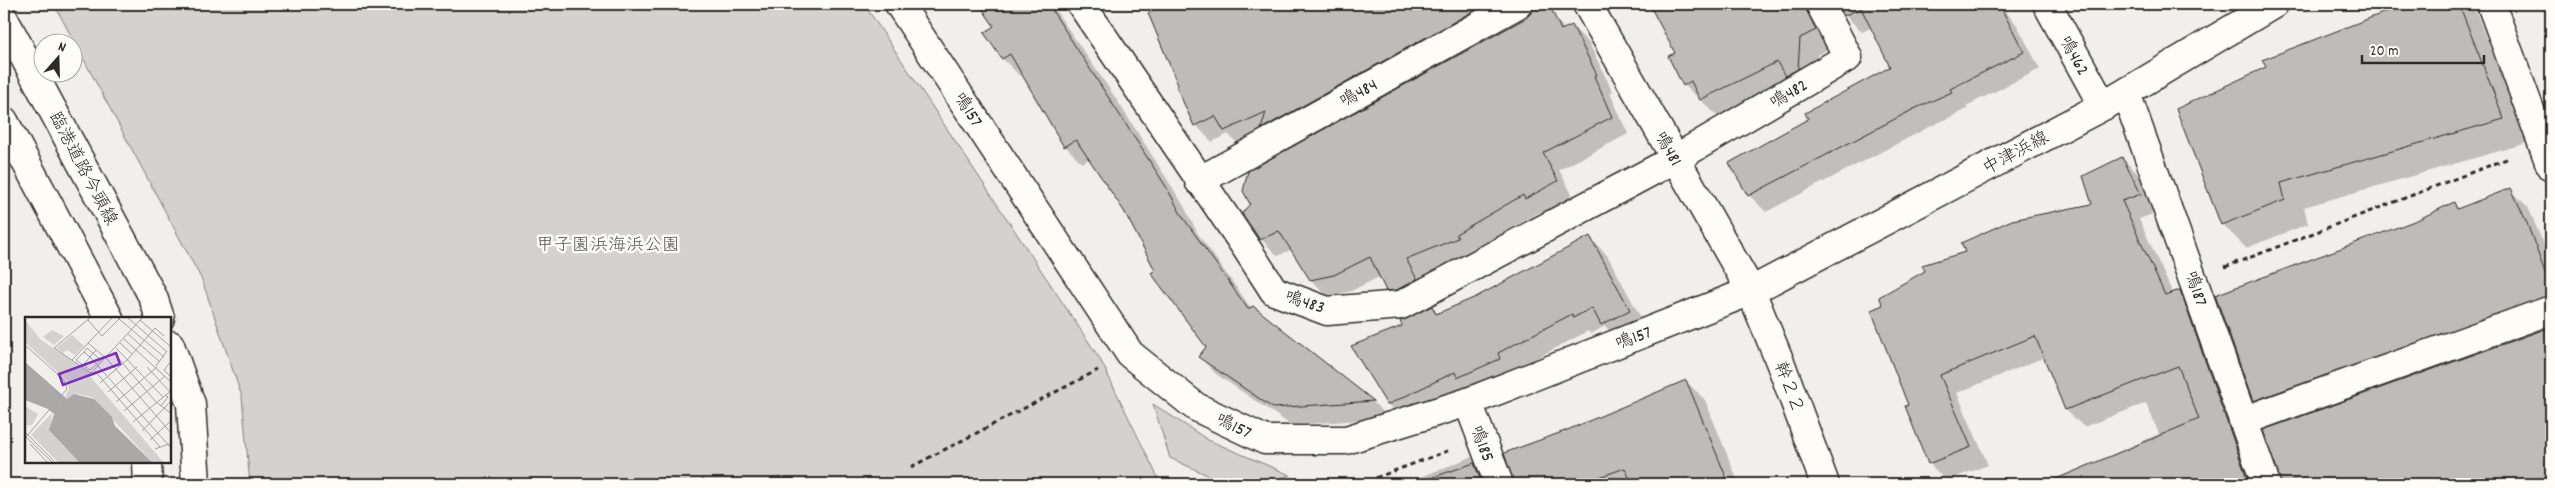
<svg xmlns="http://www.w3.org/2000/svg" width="2555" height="488" viewBox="0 0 2555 488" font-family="Dekko,'Klee One',sans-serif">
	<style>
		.green { fill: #d3d2cf; stroke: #7f7e7d }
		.shadow { fill: #0003 }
		.building { fill: #bdbcb8; stroke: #2b2b2b }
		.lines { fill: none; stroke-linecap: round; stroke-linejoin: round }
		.minor-casing { stroke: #2b2b2b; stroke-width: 31 }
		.tertiary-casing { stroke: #2b2b2b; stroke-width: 31 }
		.path { stroke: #2b2b2b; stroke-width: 3; stroke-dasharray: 5 4; stroke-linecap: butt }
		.minor { stroke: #fdfcf7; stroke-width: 28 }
		.tertiary { stroke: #fdfcf7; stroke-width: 28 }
		.labels { text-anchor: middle; stroke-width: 5; stroke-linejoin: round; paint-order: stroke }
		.street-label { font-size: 18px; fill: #2b2b2b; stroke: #fdfcf7 }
		.park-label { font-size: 18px; fill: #555554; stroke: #fdfcf7 }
		.inset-road { fill: none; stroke: #a1a19e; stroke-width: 1 }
		.view { fill: #7b2cbf; fill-opacity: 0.15; stroke: #7b2cbf; stroke-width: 2.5 }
		.inset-edge { fill: none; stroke: #2b2b2b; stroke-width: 2.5 }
	</style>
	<rect width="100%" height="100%" fill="#f0efeb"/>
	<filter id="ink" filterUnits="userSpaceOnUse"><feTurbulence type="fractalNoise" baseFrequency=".02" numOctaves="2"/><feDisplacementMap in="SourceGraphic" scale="10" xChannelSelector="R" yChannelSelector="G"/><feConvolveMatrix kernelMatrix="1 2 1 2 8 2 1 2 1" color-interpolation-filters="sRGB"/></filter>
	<g filter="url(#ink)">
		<path class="green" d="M54 4H864L1100 359 1161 484H250L242 397 202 280Z
			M1153 404 1208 440 1290 475 1261 484H1227L1170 458Z"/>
		<path class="shadow" d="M980 4H1051L1115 97 1184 206 1198 234 1251 308 1373 402 1389 418 1291 425 1216 374 1200 357 1207 347 1157 270 1125 210 1090 158 1082 163 1065 146 1023 74 1020 76 1003 59 986 33 996 27Z
			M1170 4H1478L1491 27 1242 148 1228 134 1212 142 1196 125 1150 14Z
			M1651 4H1999L2017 25 2040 69 1966 106 1968 109 1931 126 1766 212 1749 195 1809 119 1892 68 1872 27 1862 32 1845 15 1839 5 1830 7 1832 47 1817 55 1814 86 1791 80 1718 116 1684 85 1677 54Z
			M2410 4H2469L2476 11 2527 143 2304 207 2308 224 2246 248 2222 224 2268 68 2263 61Z
			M2540 4H2551V20L2544 13Z
			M1554 18 1565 29 1572 26 1589 43 1613 92 1610 93 1628 134 1559 170 1574 198 1543 215 1540 212 1472 251 1474 255 1421 276 1433 296 1404 307 1387 290 1381 276 1351 291 1328 297 1311 280 1292 249 1278 256 1261 239Z
			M2122 158 2140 176 2158 212 2139 219 2173 294 2180 291 2197 309 2260 484H2045L2159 434 2146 403 2084 427 2066 410 2045 357 1957 393 1988 465 1946 481 1929 463 1910 406 1884 306 1967 253 2094 205Z
			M2511 190 2528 207 2551 262V314L2271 417 2254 400 2418 221 2453 203 2459 209Z
			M1590 238 1607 255 1646 327 1619 341 1605 326 1591 334 1588 331 1514 370 1405 421 1388 404 1404 326 1432 308 1439 315 1476 298Z
			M2551 328V484H2282L2265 431Z
			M1686 381 1705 400 1739 484H1515L1505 453 1565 432Z
			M1471 457 1490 476 1494 484H1410L1414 483 1413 480Z"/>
		<path class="building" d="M979 4H1048L1167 188 1182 216 1248 309 1253 306 1374 401 1273 408 1198 357 1206 347 1151 273 1155 270 1124 211 1076 140 1064 147 1010 54 1002 59 984 33 994 26Z
			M1166 4H1486L1261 129 1266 112 1224 131 1215 116 1194 126 1176 86 1178 85 1148 13Z
			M1534 4H1549L1561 30 1572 25 1597 75 1594 76 1612 117 1543 153 1558 181 1525 199 1523 195 1456 234 1458 238 1406 259 1417 279 1397 290 1386 291 1370 257 1334 275 1310 280 1279 231 1260 240 1242 213 1250 204 1243 191 1248 171 1526 18 1532 12Z
			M1649 4H1804L1816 30 1800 38 1798 69 1785 76 1777 62 1700 100 1691 81 1683 86 1668 56 1675 53Z
			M1838 4H1999L2024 52 1950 89 1952 92 1914 109 1748 196 1729 163 1808 119 1805 113 1890 67 1861 8 1844 16Z
			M2406 4H2459L2504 119 2281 183 2285 200 2221 225 2176 109 2266 67 2262 60Z
			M2122 157 2141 194 2122 201 2165 295 2180 290 2249 484H2044L2199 419 2178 366 2065 410 2035 336 1940 375 1971 447 1928 464 1905 406 1908 405 1871 310 1883 305 1879 297 1925 271 1922 265 1965 252 1961 243 2012 220 2092 204 2083 176Z
			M2511 188 2527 223 2551 289V295L2253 401 2215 295 2417 220 2454 202 2457 209Z
			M1590 236 1630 310 1601 325 1592 308 1573 318 1572 314 1498 353 1500 359 1457 378 1455 372 1387 405 1351 346 1402 326 1400 321 1432 306 1436 314 1476 297Z
			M2551 327V484H2281L2263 430Z
			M1686 380 1729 484H1632L1625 468 1580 484H1514L1504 453 1565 431Z
			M1474 463 1482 484H1428V479Z"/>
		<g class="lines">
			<g class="minor-casing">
				<path id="minor" d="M1081 4 1247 249 1274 291 1327 311 1401 305 1675 159 1848 57 1820 4
					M1587 4 1751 291
					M2047 4 2103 106
					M2126 93 2266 484
					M1199 181 1518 4
					M1468 402 1499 484
					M2243 421 2551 310"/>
			</g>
			<g class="tertiary-casing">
				<path id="tertiary" d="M899 4 1130 354 1196 407 1265 440H1346L1468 402 1751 291 2103 106 2274 4
					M2491 4 2551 167
					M4 19 153 297 160 318
					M4 121 109 318
					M1751 291 1782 367 1825 484
					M170 345 191 404 196 484
					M147 462 148 484"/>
			</g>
			<path class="path" d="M2225 267 2509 158
				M911 467 1098 370
				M1359 484 1450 450"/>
			<use href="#minor" class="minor"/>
			<use href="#tertiary" class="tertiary"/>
		</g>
	</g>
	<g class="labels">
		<g class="street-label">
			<text transform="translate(2075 55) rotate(61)" y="6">鳴462</text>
			<text transform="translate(1358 92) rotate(-29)" y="6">鳴484</text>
			<text transform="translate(1788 93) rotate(-31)" y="6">鳴482</text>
			<text transform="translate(969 109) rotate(57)" y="6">鳴157</text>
			<text transform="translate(1669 148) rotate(60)" y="6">鳴481</text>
			<text transform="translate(2015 152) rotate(-28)" y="6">中津浜線</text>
			<text transform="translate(84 168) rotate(62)" y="6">臨港道路今頭線</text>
			<text transform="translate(2197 288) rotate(71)" y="6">鳴187</text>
			<text transform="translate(1305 301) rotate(18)" y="6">鳴483</text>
			<text transform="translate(1633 337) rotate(-21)" y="6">鳴157</text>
			<text transform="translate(1790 387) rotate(69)" y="6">幹２２</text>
			<text transform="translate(1234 425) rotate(26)" y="6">鳴157</text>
			<text transform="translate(1483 443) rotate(69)" y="6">鳴185</text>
		</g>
		<g class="park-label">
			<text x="608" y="250">甲子園浜海浜公園</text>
		</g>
	</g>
	<g transform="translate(25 317)">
		<rect width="146" height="146" fill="#f0efeb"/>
		<path d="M0 3 16 23 67 57 64 58 139 146H128L67 80 52 77 42 82 40 80 44 72 42 64 0 25ZM27 13 39 19 29 28 18 20ZM47 18 59 29 50 38 42 33 38 36 31 31ZM0 89 13 97 7 108H0ZM27 96 25 114 55 146H34L6 118Z" fill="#d3d2cf"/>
		<path d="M0 45 42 82 49 77 69 82 87 100 90 109 128 146H55L24 113 29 97 23 92 0 83Z" fill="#aaa9a7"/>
		<path class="inset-road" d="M66 0 29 31 66 56 118 0M102 0 142 35M93 1 107 13M63 3 77 19 96 0M115 3 146 30M107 13 139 40M103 17 135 45M99 22 147 66M63 26 82 42M95 26 107 37M0 28 39 63 42 72 1 120M91 31 138 80M71 33 65 40 147 132M88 35 131 85 147 97M82 42 147 117M47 43 88 0M147 43 139 53 147 61M58 48 65 40 59 35 62 31 76 43 65 53 51 43 59 35M131 49 142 34M122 50 147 77M70 54 135 130M75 66 103 42 130 11 139 19M83 75 112 50M91 85 132 50M136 89 143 80 140 78M99 94 140 59M108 105 147 73M117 114 147 83M0 115 29 144M0 119 28 146M125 123 147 103M5 127 23 146M130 132 147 126"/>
		<path class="view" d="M91 36 95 47 38 68 34 57Z"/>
		<rect width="146" height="146" class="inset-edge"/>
	</g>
	<rect width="2555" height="488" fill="none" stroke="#fdfcf7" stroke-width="20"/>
	<rect x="10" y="10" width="2535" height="468" fill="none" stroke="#2b2b2b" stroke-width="2" filter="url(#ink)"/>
	<g transform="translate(58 58) rotate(20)"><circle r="24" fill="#fdfcf7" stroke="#a9a8a5"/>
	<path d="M0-4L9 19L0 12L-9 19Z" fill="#2b2b2b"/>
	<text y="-8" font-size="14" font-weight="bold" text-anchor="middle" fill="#2b2b2b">N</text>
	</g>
	<path d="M2362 55v8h122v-8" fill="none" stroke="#2b2b2b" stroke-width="2.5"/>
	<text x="2370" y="55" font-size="15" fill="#2b2b2b" stroke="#fdfcf7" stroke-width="4" paint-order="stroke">20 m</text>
</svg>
